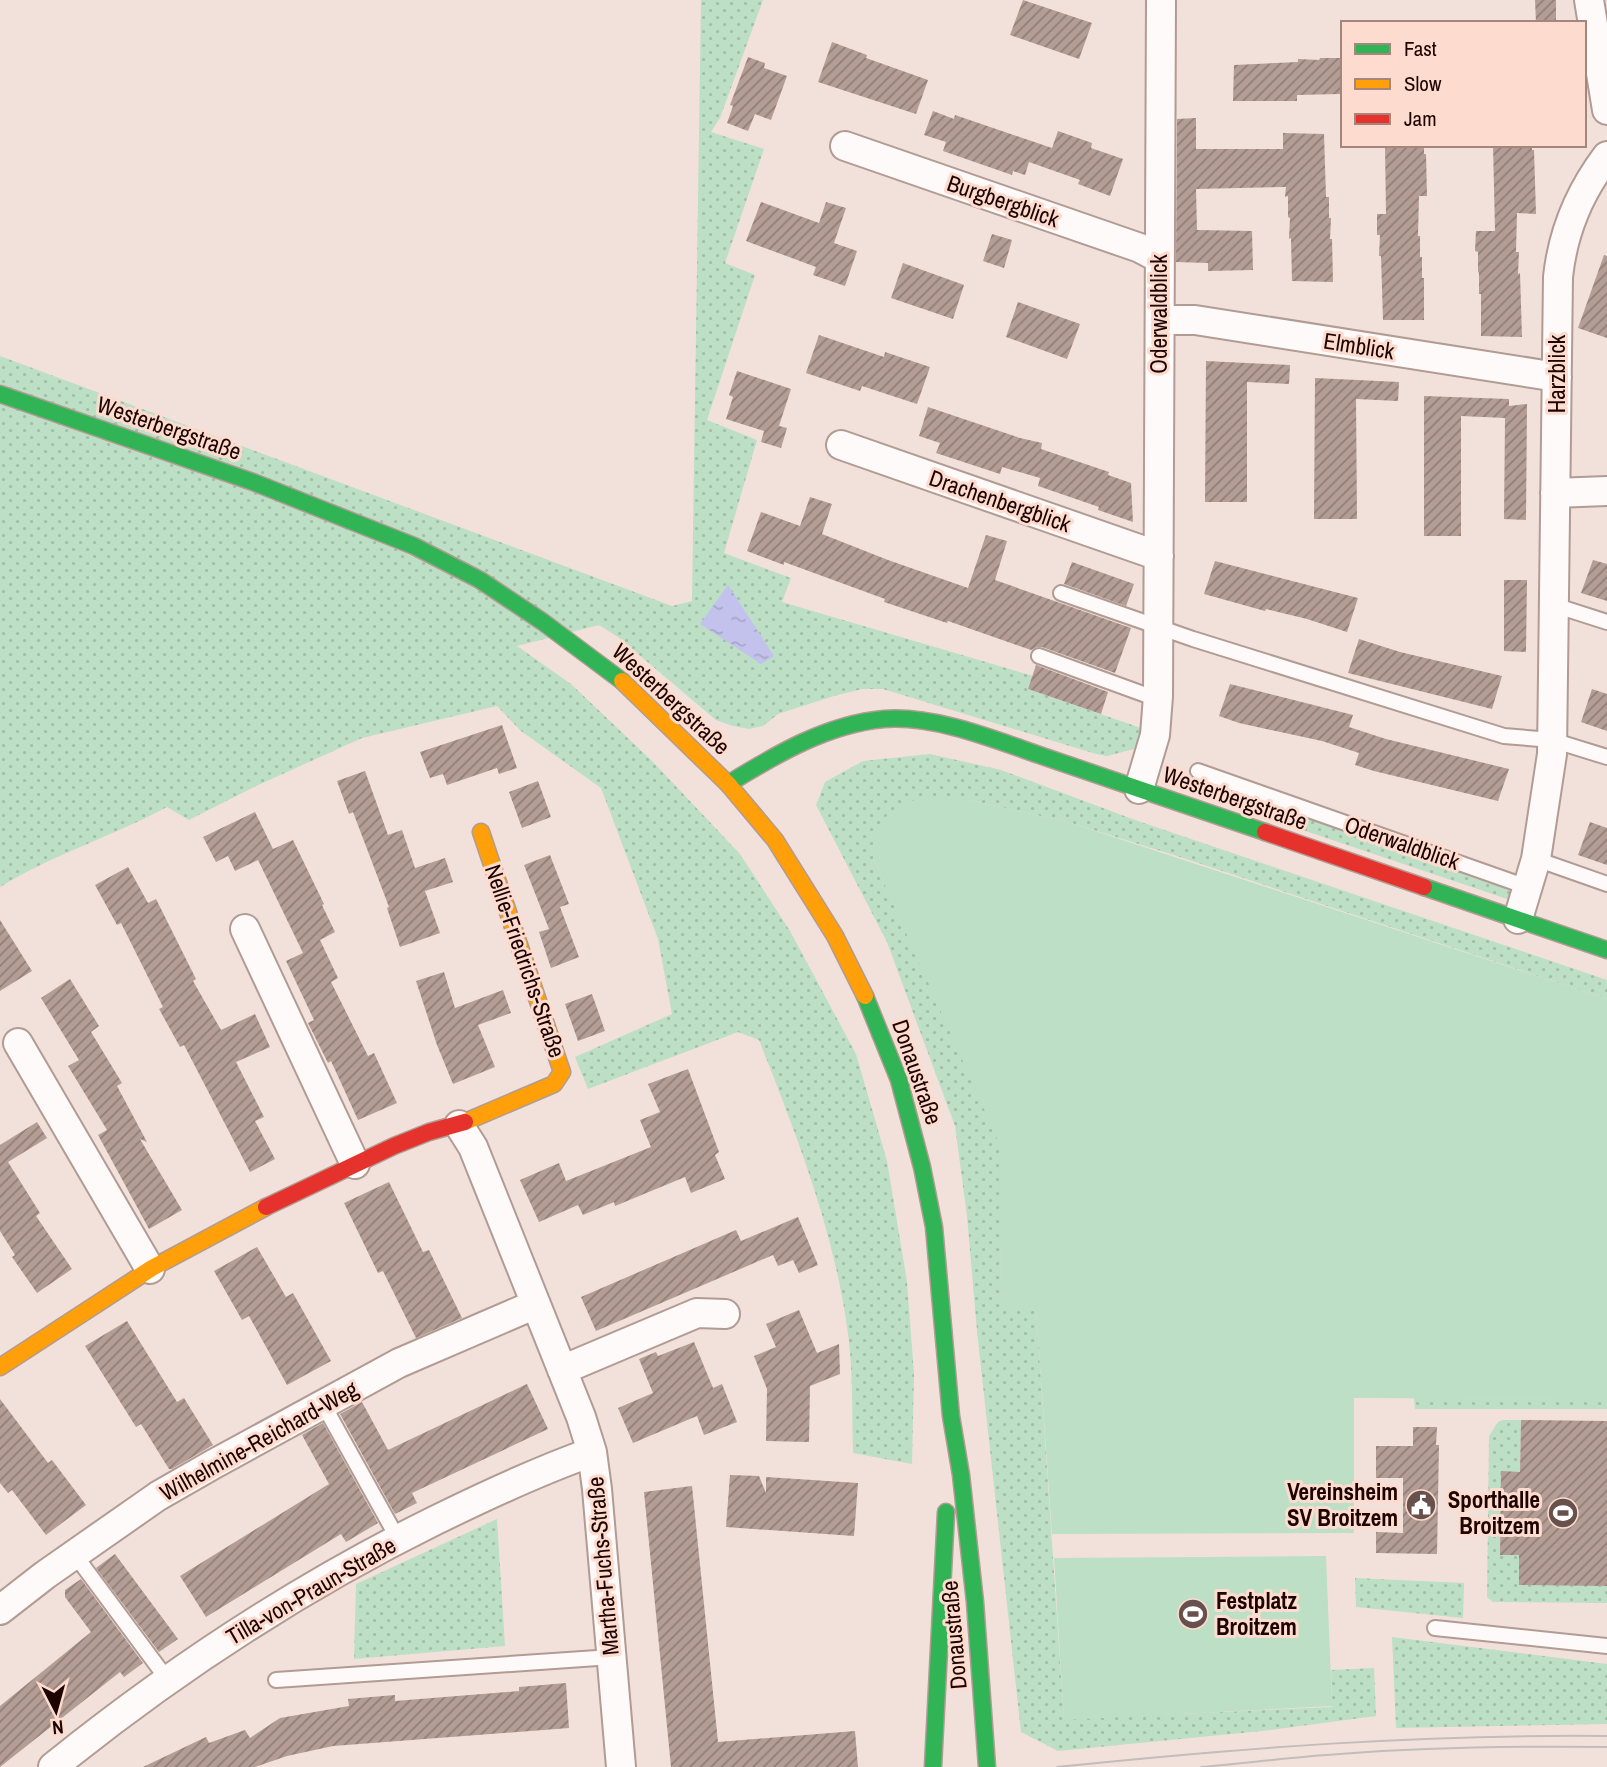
<svg xmlns="http://www.w3.org/2000/svg" width="1607" height="1767" viewBox="0 0 1607 1767" font-family="'Archivo Narrow',sans-serif">
	<style>
		.grass { fill: url(#grass-dots) }
		.pitch { fill: #bcdfc5 }
		.water { fill: url(#water-ripples) }
		.building { fill: url(#building-hatch) }
		.lines { fill: none; stroke-linecap: round; stroke-linejoin: round }
		.lane-casing { stroke: #b19b93; stroke-width: 18 }
		.street-casing { stroke: #b19b93; stroke-width: 32 }
		.fast-casing { stroke: #b19b93; stroke-width: 19 }
		.slow-casing { stroke: #b19b93; stroke-width: 19 }
		.jam-casing { stroke: #b19b93; stroke-width: 19 }
		.lane { stroke: #fdfaf9; stroke-width: 14 }
		.street { stroke: #fdfaf9; stroke-width: 28 }
		.fast { stroke: #30b455; stroke-width: 16 }
		.slow { stroke: #ff9f0a; stroke-width: 16 }
		.jam { stroke: #e5322d; stroke-width: 16 }
		.tram { stroke: #c2bcbb; stroke-width: 2 }
		.labels { text-anchor: middle; stroke-width: 6; stroke-linejoin: round; paint-order: stroke }
		.street-label { font-size: 23px; fill: #1e0400; stroke: #fddccf }
		.poi-label { font-size: 23px; font-weight: bold; fill: #1e0400; stroke: #fddccf; text-anchor: end }
	</style>
	<defs>
		<pattern id="grass-dots" width="8" height="8" patternUnits="userSpaceOnUse" patternTransform="scale(1.75)"><rect width="8" height="8" fill="#bcdfc5"/><path d="M2 2h.1M6 6h.1" fill="none" stroke="#a1bea7" stroke-width="1.8" stroke-linecap="round"/></pattern>
		<pattern id="water-ripples" width="26" height="14" patternUnits="userSpaceOnUse" patternTransform="scale(1.75)"><rect width="26" height="14" fill="#c3c2ed"/><path d="M2 4q2-2 4 0t4 0M15 11q2-2 4 0t4 0" fill="none" stroke="#a7a5c9"/></pattern>
		<pattern id="building-hatch" width="6" height="6" patternUnits="userSpaceOnUse" patternTransform="scale(1.75)"><rect width="6" height="6" fill="#b39d95"/><path d="M-1 1l2-2M0 6l6-6M5 7l2-2" fill="none" stroke="#917e77"/></pattern>
	</defs>
	<rect width="100%" height="100%" fill="#f2e1da"/>
	<path class="grass" d="M701 0H763L720 118 711 132 764 149 725 263 755 275 707 420 757 440 724 553 791 578 782 602 1033 676 1028 689 1141 728 1134 749 1107 756 1096 754 883 689H862L834 696 778 714 763 726 749 729 733 726 716 720 618 637 599 625 517 646 571 684 653 762 740 854 790 931 856 1054 887 1161 907 1282 914 1374 912 1464 853 1453C852 1416 853 1378 849 1341 836 1235 798 1139 759 1040L738 1032 588 1089 575 1057 672 1014 658 939 601 788 521 731 497 706 362 738 256 786 189 820 167 807C113 836 52 855 0 887V356L672 606 692 601Z
		M930 754 1001 770 1135 820 1607 980V999L1177 856 1071 823 970 800 873 858 1000 1143 1001 1307H1036L1064 1719 1332 1707 1331 1670 1374 1668 1376 1716 1262 1731 1058 1751 1021 1732 977 1331 967 1216 955 1126 887 942 816 805 825 782 863 761Z
		M1198 771 1527 887 1522 904 1190 792Z
		M1414 1398 1607 1399V1409H1415Z
		M1503 1420H1521L1520 1472H1501L1500 1555H1519L1607 1586V1603L1493 1602 1487 1597 1489 1436 1498 1422Z
		M497 1519 505 1646 354 1659 356 1584Z
		M1355 1578 1464 1583 1463 1618 1356 1607Z
		M1392 1637 1607 1664V1724L1396 1728Z"/>
	<path class="pitch" d="M930 796 970 800 1071 823 1607 999V1399L1354 1398V1533L1052 1534 1036 1308H1001L999 1143 873 858C873 850 872 837 876 830 885 811 911 799 930 796Z
		M1326 1556 1332 1706 1064 1720 1054 1558Z"/>
	<path class="water" d="M728 585 774 656 761 664 700 624Z"/>
	<path class="building" d="M1023 0 1092 23 1079 59 1010 35Z
		M1535 0H1556V23H1536Z
		M832 42 867 55 866 58 928 80 916 114 818 82Z
		M748 57 765 63 764 68 787 76 771 120 755 114 748 131 727 123 733 106 730 105Z
		M1320 58H1340V94L1297 95V101H1233L1234 65 1298 62V59L1319 60Z
		M933 111 954 119 955 115 1052 148 1058 131 1092 143 1091 148 1123 159 1110 196 1078 184 1080 180 1029 162 1025 175 1013 171 1012 175 943 151 946 142 924 135Z
		M1196 118V149H1283V133L1324 134 1326 197H1329V218H1331L1330 239H1332L1333 282 1292 281 1291 238 1289 239 1290 218 1288 217V196L1285 197 1286 187 1196 189 1197 230 1252 231 1253 270 1208 271V263L1176 262 1177 119Z
		M1385 145H1424V154H1426L1427 196H1419L1418 236H1420V257H1422V278H1424V320H1383L1381 256H1379L1380 235H1377V214H1386Z
		M1493 145H1532V150H1534L1536 214 1517 213 1516 252H1519L1518 274 1520 273 1522 337 1481 336V294H1479V272L1478 273V252L1475 251 1476 231H1495Z
		M761 202 819 223 826 202 846 208 834 243 857 251 845 286 813 275 816 267 746 241Z
		M992 234 1012 240 1004 268 983 261Z
		M1604 255 1607 256V338L1578 328Z
		M903 263 964 285 953 319 891 298Z
		M1018 302 1080 324 1067 359 1006 337Z
		M819 335 884 357 885 352 930 367 917 404 862 386 860 391 806 373Z
		M1206 361 1290 365 1289 384 1247 382V502H1205Z
		M737 371 791 389 779 426 787 428 781 448 761 442 764 431 726 419 733 397 729 395Z
		M1315 378 1399 382 1398 401 1356 399 1357 519H1314Z
		M1424 396 1509 399V406L1527 404 1526 520 1504 519 1505 418 1461 416V536H1424Z
		M928 407 1020 438 1042 443 1041 449 1109 472 1108 475 1131 483 1133 522 1098 510 1099 507 1038 486 1040 478 1002 467 1000 474 936 453 940 443 919 436Z
		M810 497 832 504 822 534 888 560 968 588 986 535 1007 541 995 580 1131 628 1115 673 1042 647H1037L1031 650 948 621 947 623 884 602 885 599 784 562V565L747 551 761 512 800 526Z
		M1593 560 1607 564V601L1581 593Z
		M1215 561 1358 598 1347 632 1307 619 1266 609 1265 611 1204 594Z
		M1072 562 1134 584 1126 606 1064 584Z
		M1504 580H1527L1526 652 1504 651Z
		M1359 639 1400 652 1502 676 1492 709 1348 673Z
		M1036 665 1108 692 1101 714 1028 689Z
		M1230 684 1353 715 1349 727 1386 739 1509 769 1498 801 1374 771 1355 765 1359 753 1322 741 1239 723 1219 716Z
		M1592 689 1607 694V731L1581 722Z
		M502 725 517 768 499 774 497 768 447 785 443 774 430 778 420 752Z
		M365 771 388 835 402 830 415 868 445 858 453 882 425 891 440 933 400 947 387 908 389 907 353 812 349 814 337 781Z
		M538 781 551 817 522 828 509 792Z
		M255 812 273 849 293 840 324 904 322 905 335 932 320 940 338 978 331 982 368 1056 374 1053 397 1103 358 1120 331 1061 328 1063 308 1023 314 1020 286 961 303 953 258 860 235 871 228 856 216 862 203 837Z
		M1590 822 1607 828V865L1578 855Z
		M550 855 569 904 560 907 579 957 551 968 539 932 549 929 524 865Z
		M128 867 148 903 156 899 196 979 193 981 221 1030 255 1014 270 1047 236 1062 264 1117 255 1121 275 1159 250 1172 184 1045 180 1047 159 1009 163 1007 121 923 117 925 95 885Z
		M0 920 32 971 0 991Z
		M444 972 455 1008 503 990 511 1013 478 1025 495 1067 453 1084 437 1045 416 981Z
		M70 979 99 1026 91 1032 122 1083 117 1086 147 1142 140 1139 182 1210 149 1229 98 1135 107 1130 68 1066 79 1060 41 998Z
		M592 994 605 1031 578 1041 565 1004Z
		M688 1069 719 1152 715 1155 725 1179 691 1193 685 1177 615 1206 614 1202 583 1215 578 1205 539 1222 520 1180 559 1163 566 1181 651 1147 640 1120 660 1112 648 1084Z
		M37 1122 47 1138 8 1162 40 1213 36 1216 72 1269 37 1293 12 1257 15 1255 0 1231V1145Z
		M389 1182 423 1252 429 1250 462 1318 416 1338 383 1271 378 1273 344 1203Z
		M798 1217 818 1265 799 1273 793 1260 778 1266 773 1255 596 1331 581 1297 736 1230 741 1241Z
		M257 1247 286 1297 293 1293 331 1361 287 1385 249 1316 242 1320 214 1271Z
		M799 1310 817 1353 839 1344 840 1374 810 1386 809 1442 766 1441 767 1389 754 1356 776 1347 766 1324Z
		M127 1321 177 1402 184 1398 213 1445 172 1469H169L141 1424 136 1427 85 1346Z
		M694 1342 713 1388 722 1384 737 1422 704 1435 697 1416 633 1443 618 1408 653 1393 639 1359 656 1352 658 1356Z
		M527 1384 548 1429 412 1493 417 1503 395 1514 340 1414 362 1402 388 1450Z
		M0 1399 48 1463 52 1460 86 1505 46 1535 12 1490 8 1493 0 1483Z
		M1521 1420 1607 1421V1586L1519 1585V1555H1500L1501 1471 1520 1472Z
		M323 1423 378 1523 346 1542 341 1534 206 1617 180 1576 329 1484 302 1435Z
		M1413 1427H1437L1436 1445H1439L1437 1554 1376 1553V1532L1403 1533V1478H1376V1446H1413Z
		M730 1475 759 1476 766 1493V1477L858 1483 854 1536 726 1527Z
		M692 1486 718 1742 855 1731 858 1767H671L644 1492Z
		M115 1554 178 1639 159 1652 96 1568Z
		M81 1579 143 1663 124 1677 120 1672 0 1767V1706L91 1632 65 1597V1590Z
		M566 1683 569 1728 333 1746 287 1756 255 1767H143L206 1737 209 1743 245 1730 250 1738 280 1718 349 1706 348 1699 395 1695V1701L519 1691V1687Z"/>
	<g class="lines">
		<g class="lane-casing">
			<path id="lane" d="M1061 593 1193 639 1504 736 1552 740 1607 757
				M1554 605 1607 622
				M1039 656 1157 699
				M1198 771 1527 887
				M1536 859 1607 884
				M323 1404 398 1539
				M75 1555 167 1679
				M1435 1628 1607 1646
				M276 1680 612 1657"/>
		</g>
		<g class="street-casing">
			<path id="street" d="M1589 0 1607 110
				M845 146 1140 248 1159 258
				M1160 320H1195L1557 377
				M841 445 1159 556
				M1555 493 1607 491
				M1139 789 1155 735 1158 696 1161 0
				M1518 919 1536 859 1552 754 1558 277C1563 231 1579 193 1607 156
				M245 929 355 1164
				M18 1043 150 1269
				M459 1125 473 1147 581 1417 592 1452 597 1489 621 1767
				M562 1370 697 1313 725 1314
				M0 1610 45 1575 158 1496 212 1465 399 1363 536 1304
				M53 1767C172 1671 298 1588 436 1520 487 1495 538 1471 592 1452"/>
		</g>
		<g class="fast-casing">
			<path id="fast" d="M0 394 253 482 414 546 480 580 543 622 622 681
				M728 784C775 755 827 724 884 719 937 715 998 741 1048 758 1120 783 1193 807 1265 832
				M1424 887 1607 950
				M865 996 899 1080 922 1167 934 1227 951 1416 961 1475 975 1602 987 1767
				M933 1767 946 1512"/>
		</g>
		<g class="slow-casing">
			<path id="slow" d="M622 681 728 784 775 840 835 936 865 996
				M465 1122 554 1084 562 1072 481 832
				M0 1367 152 1268 266 1207"/>
		</g>
		<g class="jam-casing">
			<path id="jam" d="M1265 832 1424 887
				M266 1207 394 1146 429 1132 465 1122"/>
		</g>
		<use href="#lane" class="lane"/>
		<use href="#street" class="street"/>
		<use href="#fast" class="fast"/>
		<use href="#slow" class="slow"/>
		<use href="#jam" class="jam"/>
		<path class="tram" d="M1057 1767C1240 1748 1423 1734 1607 1736
			M1201 1767C1247 1763 1293 1757 1340 1754 1429 1747 1518 1746 1607 1747"/>
	</g>
	<defs>
		<g id="civic-disc" transform="scale(1.575)"><circle r="9.5" fill="#68514c" stroke="#fddccf"/><path d="M-.6-6.5H3V-4.5H.6V-3L4-1V1h2V6H-6V1h2V-1L-.6-3ZM-1.2 2.5V6h2.4V2.5Z" fill="#fff"/></g>
		<g id="stadium-disc" transform="scale(1.575)"><circle r="9.5" fill="#68514c" stroke="#fddccf"/><path d="M0-5a6.5 5 0 1 0 0 10a6.5 5 0 1 0 0-10ZM-3.5-1.8h7v3.6h-7Z" fill="#fff"/></g>
	</defs>
	<g fill-rule="evenodd">
		<use href="#civic-disc" x="1421" y="1505"/>
		<use href="#stadium-disc" x="1563" y="1513"/>
		<use href="#stadium-disc" x="1193" y="1614"/>
	</g>
	<g class="labels">
		<g class="street-label">
			<text transform="translate(1003 201) rotate(19)" y="8">Burgbergblick</text>
			<text transform="translate(1159 314) rotate(-90)" y="8">Oderwaldblick</text>
			<text transform="translate(1359 346) rotate(9)" y="8">Elmblick</text>
			<text transform="translate(1557 374) rotate(-90)" y="8">Harzblick</text>
			<text transform="translate(169 428) rotate(19)" y="8">Westerbergstraße</text>
			<text transform="translate(1000 501) rotate(19)" y="8">Drachenbergblick</text>
			<text transform="translate(671 699) rotate(43)" y="8">Westerbergstraße</text>
			<text transform="translate(1235 798) rotate(19)" y="8">Westerbergstraße</text>
			<text transform="translate(1402 843) rotate(19)" y="8">Oderwaldblick</text>
			<text transform="translate(525 961) rotate(71)" y="8">Nellie-Friedrichs-Straße</text>
			<text transform="translate(917 1072) rotate(71)" y="8">Donaustraße</text>
			<text transform="translate(259 1441) rotate(-29)" y="8">Wilhelmine-Reichard-Weg</text>
			<text transform="translate(603 1566) rotate(-95)" y="8">Martha-Fuchs-Straße</text>
			<text transform="translate(311 1591) rotate(-30)" y="8">Tilla-von-Praun-Straße</text>
			<text transform="translate(954 1635) rotate(-95)" y="8">Donaustraße</text>
		</g>
		<g class="poi-label">
			<text x="1398" y="1500">Vereinsheim<tspan x="1398" dy="26">SV Broitzem</tspan></text>
			<text x="1540" y="1508">Sporthalle<tspan x="1540" dy="26">Broitzem</tspan></text>
			<text x="1216" y="1609" text-anchor="start">Festplatz<tspan x="1216" dy="26">Broitzem</tspan></text>
		</g>
	</g>
	<rect x="1341" y="21" width="245" height="126" fill="#fddccf" stroke="#a4867c" stroke-width="2"/>
	<rect x="1355" y="44" width="35" height="10" fill="#30b455" stroke="#a4867c" stroke-width="2"/>
	<text x="1404" y="56" font-size="21" fill="#1e0400">Fast</text>
	<rect x="1355" y="79" width="35" height="10" fill="#ff9f0a" stroke="#a4867c" stroke-width="2"/>
	<text x="1404" y="91" font-size="21" fill="#1e0400">Slow</text>
	<rect x="1355" y="114" width="35" height="10" fill="#e5322d" stroke="#a4867c" stroke-width="2"/>
	<text x="1404" y="126" font-size="21" fill="#1e0400">Jam</text>
	<g transform="translate(56 1711) rotate(174)" stroke="#fddccf" stroke-width="5" paint-order="stroke">
	<path d="M0-5L12 26L0 18L-12 26Z" fill="#1e0400"/>
	<text y="-10" font-size="19" font-weight="bold" text-anchor="middle" fill="#1e0400">N</text>
	</g>
</svg>
